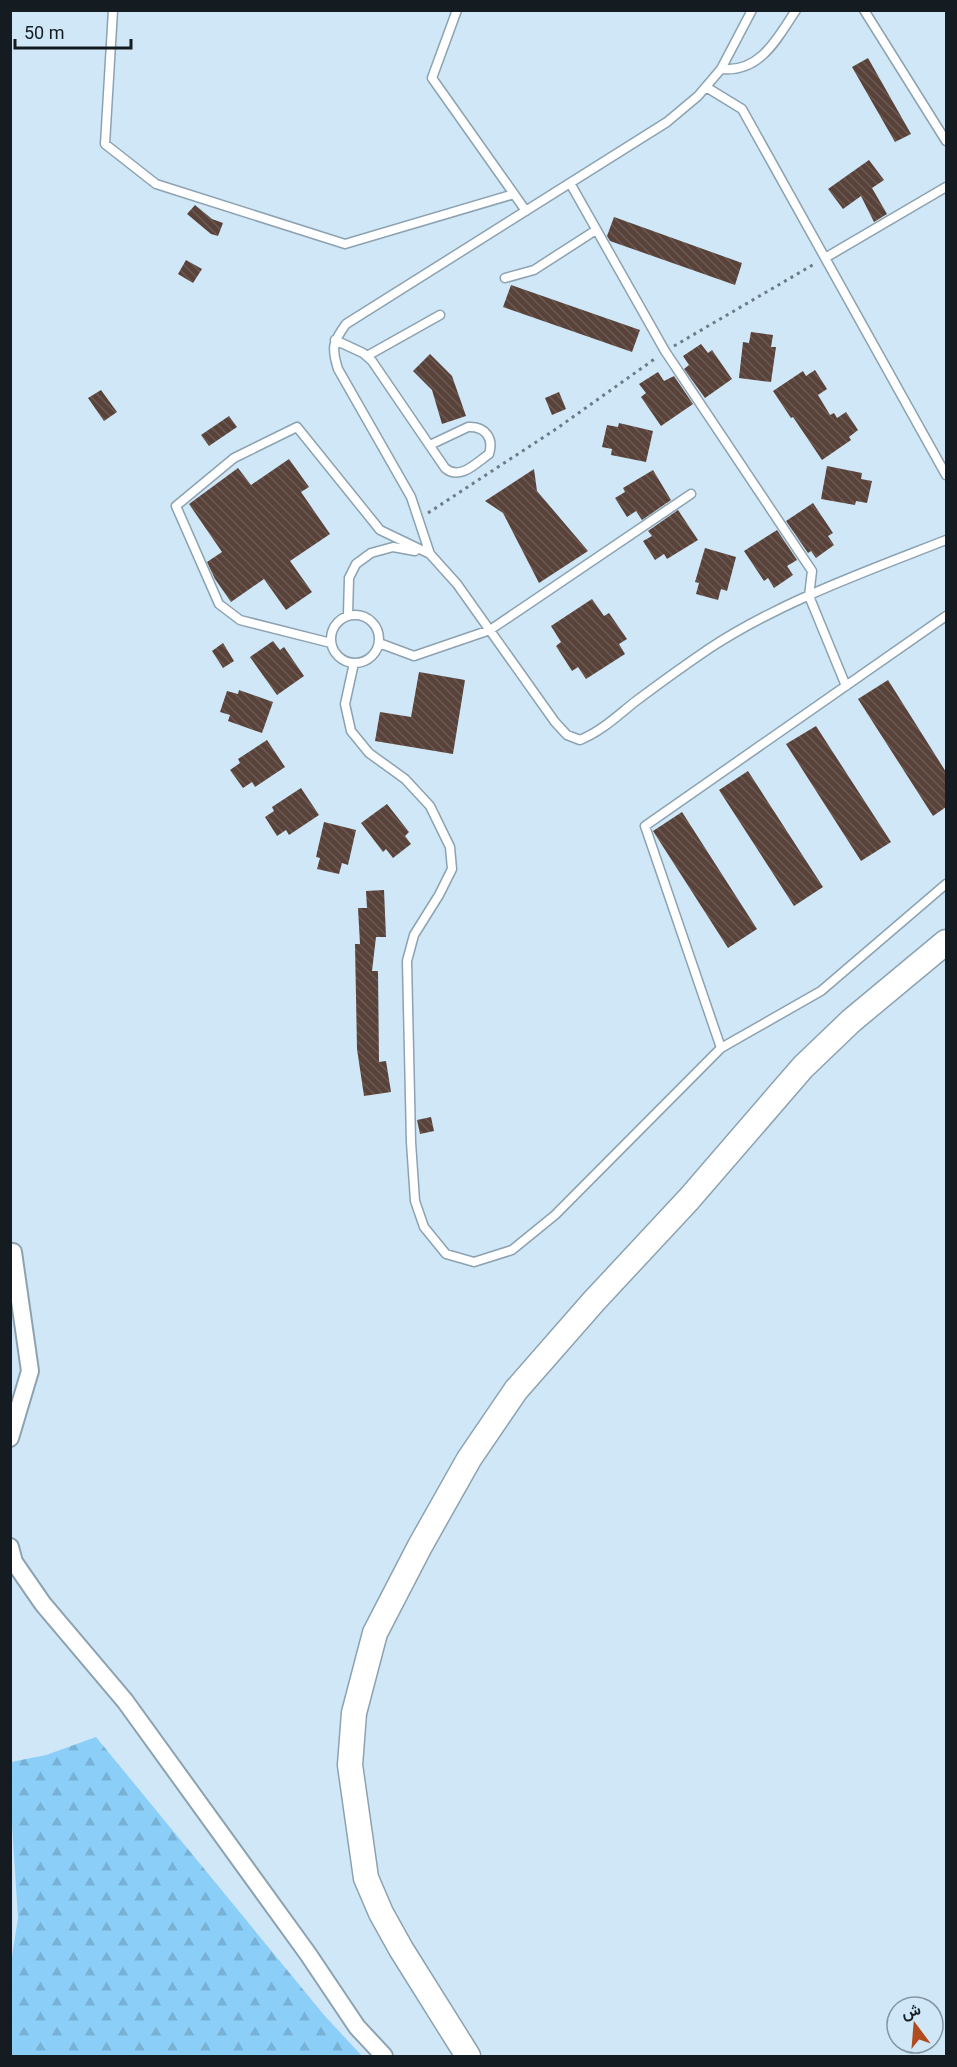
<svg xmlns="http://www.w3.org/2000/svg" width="957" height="2067" viewBox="0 0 957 2067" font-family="Roboto,Vazirmatn,sans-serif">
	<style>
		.forest { fill: url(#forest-firs) }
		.building { fill: url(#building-back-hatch) }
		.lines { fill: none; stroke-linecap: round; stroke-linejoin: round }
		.lane-casing { stroke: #8ca2b0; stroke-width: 11 }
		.street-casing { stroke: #8ca2b0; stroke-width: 20 }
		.secondary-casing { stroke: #8ca2b0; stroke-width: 27 }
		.path { stroke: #6c7b86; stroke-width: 3; stroke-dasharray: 3 4.5; stroke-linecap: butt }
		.lane { stroke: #fff; stroke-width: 8 }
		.street { stroke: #fff; stroke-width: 16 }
		.secondary { stroke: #fff; stroke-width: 24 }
	</style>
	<defs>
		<pattern id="forest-firs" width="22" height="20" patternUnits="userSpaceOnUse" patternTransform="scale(1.5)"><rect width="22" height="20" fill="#8bcff9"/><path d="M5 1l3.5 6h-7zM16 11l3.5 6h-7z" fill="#77b1d5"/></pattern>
		<pattern id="building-back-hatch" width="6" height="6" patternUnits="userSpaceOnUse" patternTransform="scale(1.5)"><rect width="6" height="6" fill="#58423a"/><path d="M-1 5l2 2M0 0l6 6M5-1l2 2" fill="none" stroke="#6b5a54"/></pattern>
	</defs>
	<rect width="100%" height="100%" fill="#d0e7f7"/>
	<path class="forest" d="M96 1737 324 2015 362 2056H11L10 1969 18 1918 11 1808V1762L46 1755Z"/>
	<path class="building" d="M868 58 911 134 895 142 852 67Z
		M869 160 884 180 872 188 887 214 874 222 861 196 843 209 828 189Z
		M195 205 212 219 223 223 218 236 211 234 187 214Z
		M614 217 742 263 735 285 610 241 607 236Z
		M186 260 202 269 193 283 178 274Z
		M511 285 640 330 632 352 503 307Z
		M751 332 773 335 771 347H776L771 382 739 378 743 342 749 343Z
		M701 344 708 353 712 350 732 379 705 398 684 369 689 365 683 356Z
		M430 354 452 376 466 416 442 424 432 390 413 371Z
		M815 370 827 389 818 395 830 415 834 413 837 418 846 412 858 430 849 437 851 440 822 460 793 417 791 418 773 391 803 371 806 376Z
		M658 372 664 381 674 376 693 404 661 426 641 397 646 393 639 384Z
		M101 390 117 412 104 421 88 398Z
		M559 392 566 409 552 415 545 398Z
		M229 416 237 427 209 446 201 435Z
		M619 423 653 431 646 462 611 455 612 449 602 447 607 425 618 427Z
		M289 459 309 487 301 492 330 534 290 561 312 592 286 610 264 579 231 602 215 579 207 562 222 552 189 504 238 468 251 485Z
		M827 466 862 473 861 479 872 481 867 503 856 501 855 505 821 499Z
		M534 469 537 491 588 551 539 583 503 513 485 501Z
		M653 470 671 500 642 520 636 511 627 517 615 498 625 492 623 488Z
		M813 503 833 533 828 536 834 545 816 558 811 551 808 553 786 521Z
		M678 510 698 540 667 559 664 554 655 560 643 541 652 536 648 531Z
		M777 530 797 560 787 566 793 575 774 588 768 578 764 581 744 551Z
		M705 548 736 557 727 591 721 589 718 600 696 594 699 583 695 582Z
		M592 599 604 616 609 613 627 639 619 644 625 654 586 679 578 667 572 671 556 646 561 642 551 626Z
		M273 641 280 650 284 647 304 676 277 695 250 657Z
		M223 643 234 661 223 668 212 651Z
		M419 672 465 680 453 754 375 741 380 712 411 717Z
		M888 680 946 772V807L933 816 858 699Z
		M239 690 273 702 262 733 228 721 230 715 220 712 227 691 238 694Z
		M816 726 891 842 861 861 786 744Z
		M267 740 285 767 255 787 252 782 243 788 230 770 240 763 238 759Z
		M748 771 823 887 794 906 719 790Z
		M301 788 319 815 289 835 286 830 277 836 265 817 274 811 272 807Z
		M387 804 409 832 405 836 411 844 393 858 386 849 383 852 361 823Z
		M682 812 757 929 728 948 653 831Z
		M324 822 356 830 348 865 342 863 339 874 317 869 320 858 316 857Z
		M384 890 386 937H376L372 971H378L379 1062 386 1061 391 1092 364 1096 357 1049 355 944H360L358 908H367L366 891Z
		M431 1117 434 1131 420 1134 417 1120Z"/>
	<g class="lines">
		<g class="lane-casing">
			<path id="lane" d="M113 10 105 144 156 184 345 244 514 194
				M457 10 432 78 526 211
				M752 10 721 69 698 96 667 122 346 324C333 342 331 347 338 369L411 497 430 554 457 584 555 722 567 735 580 740C602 731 618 715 636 701 660 683 685 665 710 648 782 601 867 571 946 540
				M864 10 946 141
				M721 69C760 73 777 39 796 10
				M706 87 742 109 946 475
				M570 183 665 351 812 571 809 596 846 686
				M825 258 946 187
				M505 278 534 270 596 230
				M335 340 363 353 372 361 445 468C460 481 476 463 489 454 494 438 485 426 468 427L430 445
				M367 356 440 315
				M331 639a24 24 0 1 1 48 0a24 24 0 1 1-48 0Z
				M348 615 349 578 356 564 371 553 393 547 415 551
				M331 643 240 620 219 604 176 506 234 458 297 427 380 530 430 554
				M379 643 414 656 490 630 691 494
				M354 663 345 704 351 731 369 753 405 779 430 806 450 847 452 869 439 895 414 935 407 961 411 1142 415 1201 424 1227 446 1254 474 1262 512 1250 555 1215 721 1048 821 991 946 884
				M721 1048 645 826 946 616"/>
		</g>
		<g class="street-casing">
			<path id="street" d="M10 1438 30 1371 13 1252
				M10 1547 14 1562 43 1604 125 1701 308 1954 357 2027 384 2056"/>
		</g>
		<g class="secondary-casing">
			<path id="secondary" d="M468 2056 401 1949 381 1913 366 1878 350 1765 354 1713 375 1633 420 1546 469 1459 516 1390 594 1301 689 1199 803 1067 851 1021 946 942"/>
		</g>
		<path class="path" d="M674 346 816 263
			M428 513 556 429 656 358"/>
		<use href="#lane" class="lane"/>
		<use href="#street" class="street"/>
		<use href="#secondary" class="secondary"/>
	</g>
	<rect width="957" height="2067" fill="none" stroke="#141c22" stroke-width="24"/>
	<g transform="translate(915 2025) rotate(344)"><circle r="28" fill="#d0e7f7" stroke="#8596a2" stroke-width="1.5"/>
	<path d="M0-4.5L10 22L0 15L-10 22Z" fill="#b14c1e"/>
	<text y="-9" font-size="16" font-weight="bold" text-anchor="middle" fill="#141c22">ش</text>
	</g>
	<path d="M15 39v9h116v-9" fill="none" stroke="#141c22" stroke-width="3"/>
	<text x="24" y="39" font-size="18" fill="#141c22" stroke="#d0e7f7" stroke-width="4.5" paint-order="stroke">50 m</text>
</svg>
